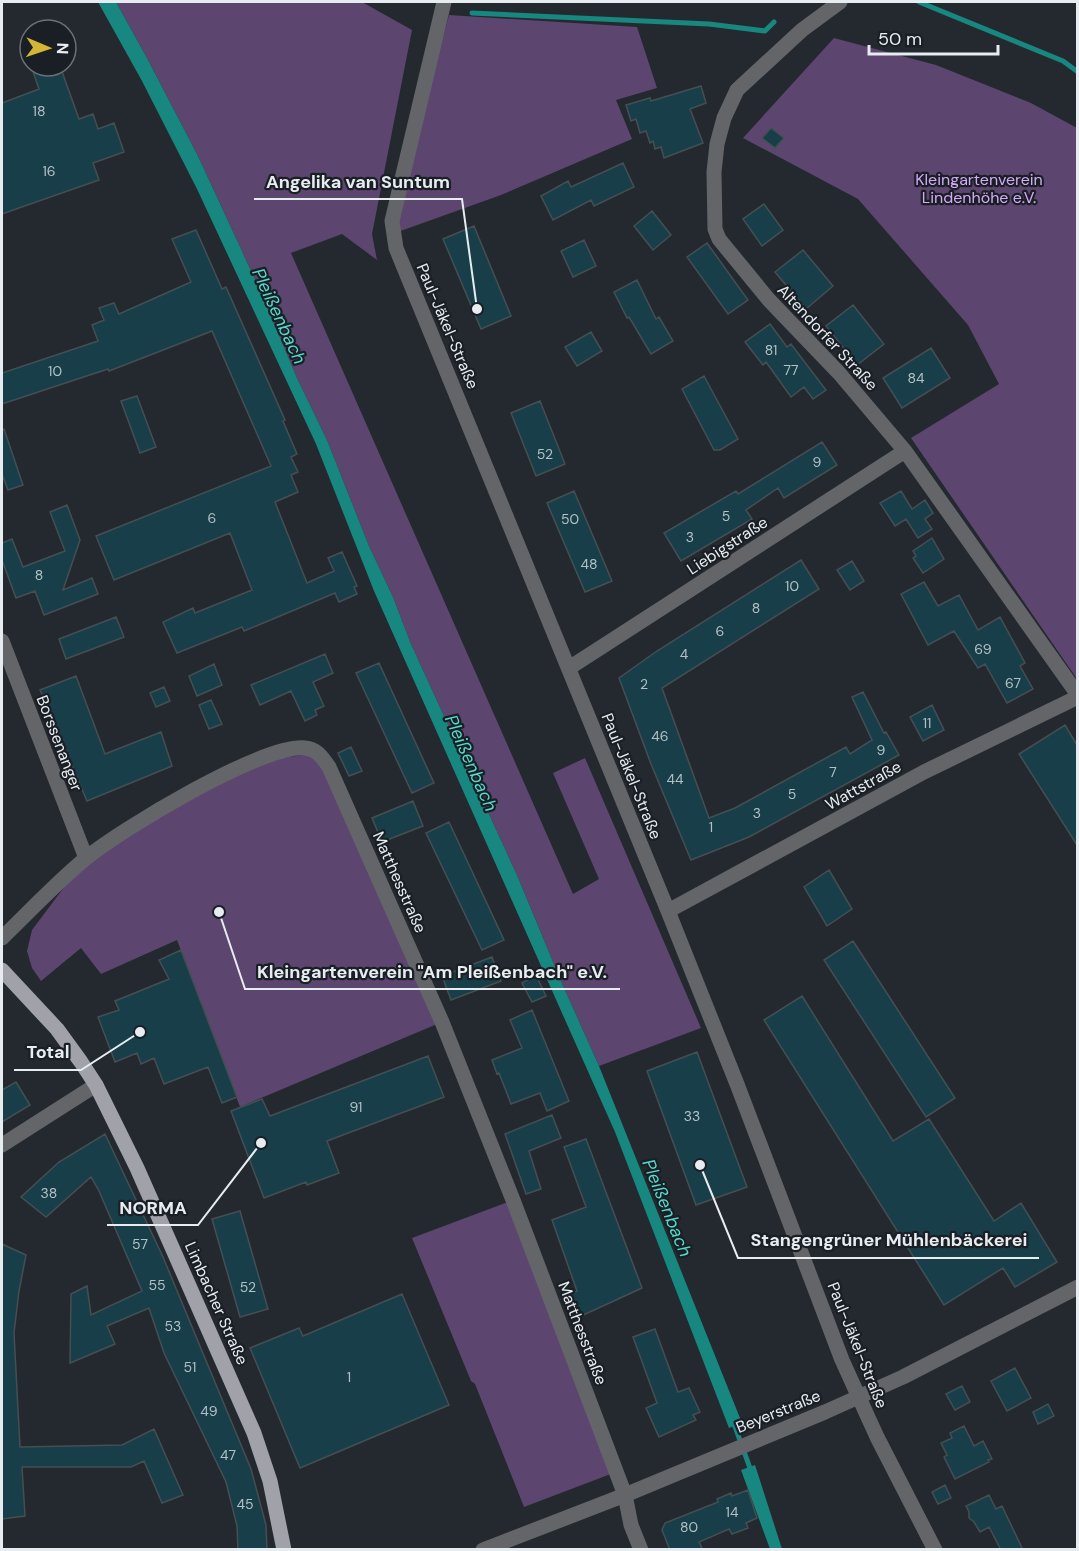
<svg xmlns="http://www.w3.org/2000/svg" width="1079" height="1551" viewBox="0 0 1079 1551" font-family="'DM Sans',sans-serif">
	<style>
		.green { fill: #5c456e }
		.water { fill: #18877f }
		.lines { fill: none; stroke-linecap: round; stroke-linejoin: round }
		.stream { stroke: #18877f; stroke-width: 5 }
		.building { fill: #183f49; stroke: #454f52; stroke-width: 1.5 }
		.minor { stroke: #646569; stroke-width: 15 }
		.major { stroke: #a0a1a9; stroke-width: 15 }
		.labels { text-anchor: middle; stroke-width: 4.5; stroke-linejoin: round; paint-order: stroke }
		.number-label { font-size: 14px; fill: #b3c1c6 }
		.park-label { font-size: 16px; fill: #d5aaf9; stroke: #1a1f25 }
		.street-label { font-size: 16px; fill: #e7ecf0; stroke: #1a1f25 }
		.water-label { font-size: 18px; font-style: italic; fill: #54dace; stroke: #1a1f25 }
		.leader { fill: none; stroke: #e7ecf0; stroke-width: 2 }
		.callout-dot { fill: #e7ecf0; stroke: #1a1f25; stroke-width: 2 }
		.callout-label { font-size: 18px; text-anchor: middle; font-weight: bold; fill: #e7ecf0; stroke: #1a1f25; stroke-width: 4.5; stroke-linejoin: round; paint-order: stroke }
	</style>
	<rect width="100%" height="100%" fill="#23292f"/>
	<path class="green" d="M116 2H362L412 30 372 234 377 260 342 234 291 253 573 894 599 879 553 773 585 758 701 1028 599 1066 561 981 517 875 411 644 393 597 369 546 327 440 297 378 260 290 198 156 147 58Z
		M449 15 637 27 657 88 616 100 632 139 501 195 395 233 402 193Z
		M834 38 936 65 1031 103 1077 128V679L911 438 999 384 968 325 858 199 743 138Z
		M319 753 442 1022 240 1107 177 940 101 974 81 948 41 981 32 968 27 951 32 930 86 858 251 762Z
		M513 1200 616 1472 524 1507 475 1384 471 1381 412 1238Z"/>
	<path class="water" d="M98 2H116L147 58 198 156 260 290 297 378 327 440 369 546 393 597 411 644 517 875 561 981 599 1066 742 1423 729 1428 615 1132 374 591 316 444 197 189 142 81Z
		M755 1465 782 1549H770L741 1470Z"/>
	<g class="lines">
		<path class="stream" d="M919 2 1063 61 1078 72
			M472 13 709 24 765 31 774 22
			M733 1421 751 1471"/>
	</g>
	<path class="building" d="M31 66H60L79 119 93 114 98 129 114 123 124 152 93 163 99 180 2 214V103L39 89Z
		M701 86 706 103 690 109 703 143 664 158 661 147 655 149 653 141 650 143 646 131 640 133 636 119 631 121 626 105 650 98 651 101Z
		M771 128 784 138 775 148 762 138Z
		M623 163 634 187 594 206 591 200 553 220 541 196 568 181 571 187Z
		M764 204 783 230 762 246 743 219Z
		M652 211 671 235 653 250 634 226Z
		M474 226 511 316 481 329 443 239Z
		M196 230 222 289 226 287 285 420 283 421 297 454 291 457 298 472 291 475 298 492 275 502 307 583 334 571 328 558 342 552 357 586 354 587 357 594 339 602 335 593 244 631 242 627 177 653 163 622 193 608 195 613 252 590 230 533 114 580 96 536 271 466 212 331 109 371 108 369 2 404V373L98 341 92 325 104 320 99 308 114 303 119 314 191 282 172 239Z
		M584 240 596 266 573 277 561 251Z
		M707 243 748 300 728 314 687 257Z
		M803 250 833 286 806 309 775 272Z
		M637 280 656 319 659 317 673 341 651 354 629 317 627 318 614 292Z
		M853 305 884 344 857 365 826 326Z
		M770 324 787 347 791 344 826 390 813 399 804 387 791 397 766 362 763 365 745 342Z
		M591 332 602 351 577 366 565 347Z
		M931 348 950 378 902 408 883 378Z
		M704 376 738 439 720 450H714L682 389Z
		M137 396 156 447 140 453 121 401Z
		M540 401 565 464 536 476 511 413Z
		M4 429 23 485 8 490 2 474V430Z
		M822 442 837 465 784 498 778 488 746 510 752 519 681 561 664 533 736 491 738 494Z
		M574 491 612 581 585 592 547 503Z
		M901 491 912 509 925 500 933 513 925 519 932 529 918 538 906 519 895 526 880 503Z
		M67 505 80 540 63 590 92 578 98 594 44 615 35 591 16 598 2 560V543L12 539 23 567 65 551 50 512Z
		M932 538 944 559 923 573 913 558 916 556 913 551Z
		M801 560 819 589 662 688 709 818 735 808 846 747 850 754 872 740 852 697 863 692 884 733 886 732 899 755 749 837 691 860 651 764 619 678 657 651Z
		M852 561 864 581 850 590 837 570Z
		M924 582 938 606 959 595 978 630 1000 617 1025 663 1020 666 1033 689 1007 703 985 664 978 668 954 631 928 645 901 594Z
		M116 617 124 637 66 659 59 639Z
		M325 654 333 673 313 682 324 706 315 710 317 715 305 721 291 691 260 705 251 685Z
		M379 663 434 783 412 793 356 673Z
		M214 664 222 685 197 696 189 676Z
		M76 676 105 754 161 732 172 766 87 801 40 690Z
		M164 687 170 701 156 707 150 693Z
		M211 700 222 724 209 729 199 705Z
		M932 705 944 730 923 741 910 717Z
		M1065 725 1077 745V845L1019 754Z
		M351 747 362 771 349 776 338 753Z
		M413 801 423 826 382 842 372 818Z
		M449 822 504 940 482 950 426 833Z
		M829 870 852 909 827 926 804 887Z
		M853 941 955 1098 926 1117 824 960Z
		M181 950 237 1097 222 1103 208 1067 164 1084 154 1058 141 1064 137 1053 115 1062 98 1017 119 1010 115 1001 169 979 159 960Z
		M492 957 501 981 451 1000 442 976Z
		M536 975 546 996 532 1002 522 983Z
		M802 996 893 1141 929 1119 994 1221 1021 1203 1057 1262 1015 1287 1003 1268 944 1305 764 1020Z
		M532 1010 569 1101 547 1111 540 1093 511 1104 499 1073 497 1074 492 1060 522 1048 510 1020Z
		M697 1052 747 1187 696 1205 647 1071Z
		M428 1056 444 1097 327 1141 339 1173 307 1185 306 1182 264 1198 231 1111 262 1099 270 1116Z
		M16 1082 30 1105 2 1122V1090Z
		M552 1115 561 1138 529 1151 541 1189 526 1194 505 1134Z
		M105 1134 163 1257 251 1469 266 1525 267 1550H238L237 1526 226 1482 164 1353 149 1308 107 1326 115 1344 70 1363 71 1294 87 1286 91 1315 142 1291 99 1191 91 1177 46 1217 21 1197 59 1162Z
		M586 1139 642 1288 579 1317 569 1294 577 1291 552 1220 586 1207 564 1147Z
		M240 1211 268 1309 240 1317 212 1219Z
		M2 1244 26 1255 19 1291 14 1333 20 1447 122 1445 154 1429 183 1495 162 1503 144 1461 131 1467H22L25 1516 2 1519Z
		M402 1294 449 1405 300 1468 250 1348 299 1328 303 1336Z
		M655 1329 678 1392 689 1388 700 1412 693 1415 696 1420 659 1437 646 1408 657 1403 633 1337Z
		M1015 1368 1031 1398 1007 1411 991 1381Z
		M962 1386 970 1402 955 1410 946 1394Z
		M1048 1404 1054 1416 1038 1424 1033 1412Z
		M964 1426 974 1446 983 1441 992 1459 988 1460 989 1462 955 1479 944 1457 947 1455 941 1443 952 1438 950 1433Z
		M945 1485 951 1498 938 1504 932 1492Z
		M748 1490 757 1518 746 1523 748 1528 732 1534 729 1529 699 1542 703 1550H670L662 1530 665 1523 718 1502 717 1499 731 1493 732 1496Z
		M989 1495 996 1509 1002 1506 1023 1550H1001L989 1527 980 1532 974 1522 969 1518V1512L966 1506Z"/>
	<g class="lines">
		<path class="minor" d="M444 2 392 221 396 248 668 911 737 1084 842 1360 877 1437 935 1550
			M840 2 802 30 737 90 724 118 717 144 714 172 715 229 719 239 769 300 839 373 905 451 1078 695
			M2 641 86 858
			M569 668 905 451
			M668 911 924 772 1078 697
			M2 938C29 912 56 883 85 859 120 830 262 744 305 748 317 749 322 757 329 767L442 1022 513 1200 625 1495 631 1525 641 1550
			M2 1145 96 1085
			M483 1550 625 1495 825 1412 903 1377 1078 1287"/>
		<path class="major" d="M2 970 57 1029 81 1062 96 1085 137 1168 254 1433 270 1481 284 1550"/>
	</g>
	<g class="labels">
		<g class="number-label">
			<text x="39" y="116">18</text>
			<text x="49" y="176">16</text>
			<text x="771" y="355">81</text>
			<text x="791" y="375">77</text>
			<text x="55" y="376">10</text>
			<text x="916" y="383">84</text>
			<text x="545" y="459">52</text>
			<text x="817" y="467">9</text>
			<text x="726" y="521">5</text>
			<text x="212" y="523">6</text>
			<text x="570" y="524">50</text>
			<text x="690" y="542">3</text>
			<text x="589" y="569">48</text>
			<text x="39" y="580">8</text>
			<text x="792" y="591">10</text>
			<text x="756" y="613">8</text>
			<text x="720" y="636">6</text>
			<text x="983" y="654">69</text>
			<text x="684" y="659">4</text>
			<text x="1013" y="688">67</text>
			<text x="644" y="689">2</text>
			<text x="927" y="728">11</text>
			<text x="660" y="741">46</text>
			<text x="881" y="755">9</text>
			<text x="833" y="777">7</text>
			<text x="675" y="784">44</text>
			<text x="792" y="799">5</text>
			<text x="757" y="818">3</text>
			<text x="711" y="832">1</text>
			<text x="356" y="1112">91</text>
			<text x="692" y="1121">33</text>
			<text x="49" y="1198">38</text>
			<text x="140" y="1249">57</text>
			<text x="157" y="1290">55</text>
			<text x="248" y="1292">52</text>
			<text x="173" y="1331">53</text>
			<text x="190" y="1372">51</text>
			<text x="349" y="1382">1</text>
			<text x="209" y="1416">49</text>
			<text x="228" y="1460">47</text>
			<text x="245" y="1509">45</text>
			<text x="732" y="1517">14</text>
			<text x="689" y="1532">80</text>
		</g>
		<g class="park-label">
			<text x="979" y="185">Kleingartenverein<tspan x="979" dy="18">Lindenhöhe e.V.</tspan></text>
		</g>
		<g class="street-label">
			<text transform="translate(448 326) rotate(67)" y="6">Paul-Jäkel-Straße</text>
			<text transform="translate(828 337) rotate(47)" y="6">Altendorfer Straße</text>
			<text transform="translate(727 545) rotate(-33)" y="6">Liebigstraße</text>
			<text transform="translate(60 743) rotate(69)" y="6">Borssenanger</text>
			<text transform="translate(632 776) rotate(68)" y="6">Paul-Jäkel-Straße</text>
			<text transform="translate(863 785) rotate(-29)" y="6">Wattstraße</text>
			<text transform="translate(400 882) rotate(66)" y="6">Matthesstraße</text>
			<text transform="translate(217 1303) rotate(66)" y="6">Limbacher Straße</text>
			<text transform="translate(583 1333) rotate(69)" y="6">Matthesstraße</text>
			<text transform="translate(858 1345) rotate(68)" y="6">Paul-Jäkel-Straße</text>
			<text transform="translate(778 1411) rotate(-22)" y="6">Beyerstraße</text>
		</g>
		<g class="water-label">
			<text transform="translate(279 316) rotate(65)" y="6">Pleißenbach</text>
			<text transform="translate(471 763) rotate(66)" y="6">Pleißenbach</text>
			<text transform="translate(667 1208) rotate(68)" y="6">Pleißenbach</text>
		</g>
	</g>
	<path class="leader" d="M477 309L462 199H254M219 912L245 989H620M140 1032L81 1070H14M261 1143L198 1225H107M700 1165L738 1258H1039"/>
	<g class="callout-dot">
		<circle cx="477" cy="309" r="6"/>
		<circle cx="219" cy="912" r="6"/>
		<circle cx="140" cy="1032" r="6"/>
		<circle cx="261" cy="1143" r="6"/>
		<circle cx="700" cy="1165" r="6"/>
	</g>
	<g class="callout-label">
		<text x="358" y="188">Angelika van Suntum</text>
		<text x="432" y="978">Kleingartenverein "Am Pleißenbach" e.V.</text>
		<text x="48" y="1058">Total</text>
		<text x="153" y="1214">NORMA</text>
		<text x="889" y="1246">Stangengrüner Mühlenbäckerei</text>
	</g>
	<rect width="1079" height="1551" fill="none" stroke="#e7ecf0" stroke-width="6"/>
	<g transform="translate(48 48) rotate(92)"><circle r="28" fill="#1a1f25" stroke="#6c7176" stroke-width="1.5"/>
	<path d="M0-4.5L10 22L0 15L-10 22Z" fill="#d4b635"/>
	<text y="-9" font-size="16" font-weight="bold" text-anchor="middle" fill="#e7ecf0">N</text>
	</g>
	<path d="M869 45v9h129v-9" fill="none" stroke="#e7ecf0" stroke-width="3"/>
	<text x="878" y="45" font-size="18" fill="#e7ecf0" stroke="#1a1f25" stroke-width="4.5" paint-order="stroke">50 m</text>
</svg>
